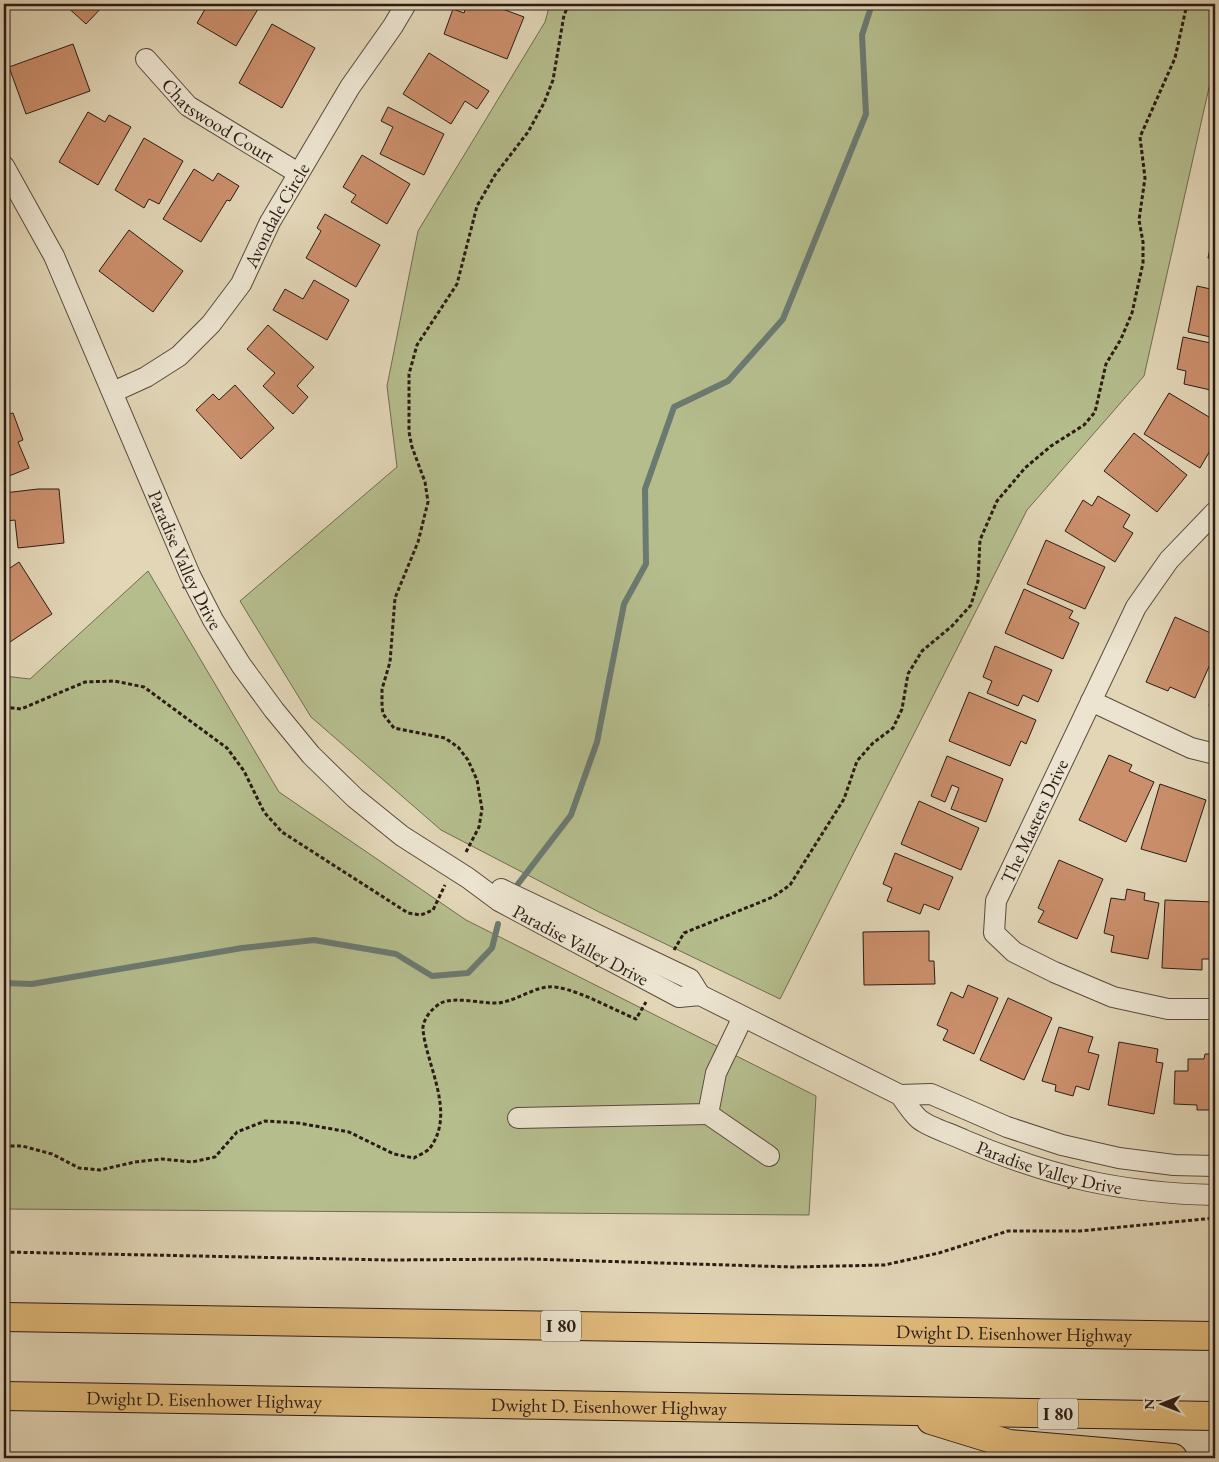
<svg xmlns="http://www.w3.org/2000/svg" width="1219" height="1462" viewBox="0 0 1219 1462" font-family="'EB Garamond',serif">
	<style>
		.green { fill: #b5bd8d; stroke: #706c50 }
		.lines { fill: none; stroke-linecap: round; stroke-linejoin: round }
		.stream { stroke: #6b7a71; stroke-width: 6 }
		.building { fill: #cb8f6c; stroke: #2b1b14 }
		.minor-casing { stroke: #594a3d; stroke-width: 22 }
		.highway-casing { stroke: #2b1b14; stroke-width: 30 }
		.path { stroke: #2b1b14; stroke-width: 3; stroke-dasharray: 4 2.5; stroke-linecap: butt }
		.minor { stroke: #ece4d0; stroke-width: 20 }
		.highway { stroke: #e1bb7c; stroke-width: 28 }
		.labels { text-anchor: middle; stroke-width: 5; stroke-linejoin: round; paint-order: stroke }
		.shield { fill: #ece4d0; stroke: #65574c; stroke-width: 1 }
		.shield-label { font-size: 18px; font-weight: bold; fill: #2b1b14 }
		.street-label { font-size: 19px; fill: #2b1b14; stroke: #ece4d0 }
	</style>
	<rect width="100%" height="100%" fill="#e2d6b7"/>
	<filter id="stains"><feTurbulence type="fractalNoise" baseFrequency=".004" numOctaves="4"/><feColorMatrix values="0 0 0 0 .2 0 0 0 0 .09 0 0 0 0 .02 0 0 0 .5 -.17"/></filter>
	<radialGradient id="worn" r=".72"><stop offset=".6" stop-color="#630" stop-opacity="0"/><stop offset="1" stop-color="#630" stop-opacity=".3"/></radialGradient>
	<path class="green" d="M550 4H1215V61L1144 376 1027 510 780 999 599 912 441 830 311 717 240 601 397 467 387 386 418 231 545 22Z
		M148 571 279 792 466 920 816 1096 809 1215 4 1209V676L30 679Z"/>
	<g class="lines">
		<path class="stream" d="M518 884 571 815 597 742 624 604 646 564 645 489 674 407 728 381 783 319 866 114 862 35 872 4
			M4 983 32 984 242 948 314 940 396 954 432 976 468 973 492 948 498 924"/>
	</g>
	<path class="building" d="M64 4H105L86 24Z
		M208 4H261L236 46 197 23Z
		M467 4H489L524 17 507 59 444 34 453 9 464 13Z
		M272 24 315 48 282 108 239 83Z
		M73 44 90 91 26 114 9 67Z
		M429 53 489 91 477 109 465 101 451 124 403 94Z
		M388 107 444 134 424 175 380 154 393 127 381 121Z
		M88 112 105 122 109 115 131 127 98 185 59 162Z
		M144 138 183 161 159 204 149 199 144 208 115 190Z
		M362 155 410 184 387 224 351 202 356 195 343 187Z
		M194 169 213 181 218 173 239 186 230 201 227 200 201 242 163 219Z
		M1215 194V219L1210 218Z
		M325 214 380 245 356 287 306 258 321 231 317 228Z
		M1215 225V259L1208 258Z
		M129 230 183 271 153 312 99 271Z
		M314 280 349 300 327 340 273 310 285 289 303 299Z
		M1197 286 1215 290V338L1188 332Z
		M268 325 314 367 297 386 308 397 293 414 263 386 275 373 247 349Z
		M1183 337 1215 344V391L1184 384 1186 371 1177 369Z
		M235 385 274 428 241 459 196 410 213 394 219 400Z
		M1169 393 1214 420 1209 427 1215 431V442L1200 468 1144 434Z
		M13 413 23 440 18 442 29 468 4 478V415Z
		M1134 433 1187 475 1157 512 1104 471Z
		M38 489H59L64 543 18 548 15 520 7 521 4 493Z
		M1098 496 1130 515 1123 527 1133 533 1115 562 1065 531 1083 500 1092 506Z
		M1046 540 1105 567 1085 609 1027 584Z
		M19 562 52 614 4 646V572Z
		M1024 589 1073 611 1069 618 1079 623 1063 659 1005 633Z
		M1175 617 1215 635V653L1195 698 1170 687 1168 691 1146 682Z
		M995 646 1052 670 1038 702 1023 695 1018 706 987 693 992 681 983 677Z
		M1213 685H1215V707L1209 706Z
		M969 692 1036 720 1026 744 1021 741 1010 766 949 741Z
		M1109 755 1132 765 1129 771 1154 782 1126 842 1079 820Z
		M947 756 1003 779 986 822 951 809 959 788 952 785 945 802 931 796Z
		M1160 784 1206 800 1186 862 1141 849Z
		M919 801 979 828 961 870 901 844Z
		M1213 810H1215V864L1210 863Z
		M895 853 953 877 939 910 924 904 920 914 887 901 892 888 883 884Z
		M1059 860 1103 879 1077 939 1038 922 1044 911 1038 908Z
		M1127 889 1145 893 1144 900 1159 903 1148 959 1111 952 1114 936 1104 933 1111 898 1125 900Z
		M1165 900 1213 902 1211 959H1202V970L1162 968Z
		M929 931V961H934L935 984 864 985 863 932Z
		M968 985 998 998 974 1054 943 1040 948 1030 937 1025 951 992 963 998Z
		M1008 998 1052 1018 1024 1080 980 1060Z
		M1059 1027 1093 1037 1088 1052 1099 1055 1089 1090 1076 1086 1073 1096 1055 1091 1056 1085 1042 1081Z
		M1119 1042 1158 1049 1156 1062 1163 1063 1154 1114 1108 1105Z
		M1205 1054H1215V1110H1197V1105L1174 1104 1175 1071H1188V1059H1204Z"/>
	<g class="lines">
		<g class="minor-casing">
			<g id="minor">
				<path id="s1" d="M146 59 188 106 298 173"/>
				<path id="s2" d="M4 166 54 256 190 575 213 620 241 665 274 710 311 755 355 798 402 836 468 878 499 901 679 997 700 995 900 1095C906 1103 912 1113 919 1119 928 1127 952 1134 964 1140 1051 1177 1120 1193 1215 1195"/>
				<path id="s3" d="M113 392 146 377 179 356 211 324 241 284 270 222 350 87 393 26 406 4"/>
				<path d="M1215 512 1169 560 1136 607 996 901 994 933 1014 952 1054 972 1113 997 1168 1009H1215"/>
				<path d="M1091 701 1191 748 1215 754"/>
				<path d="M501 889 690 979 700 995"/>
				<path d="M900 1095 931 1094 1007 1127 1062 1145 1119 1158 1174 1165 1215 1166"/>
				<path d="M708 1114 769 1156"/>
				<path d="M518 1118 708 1114 716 1073 743 1017"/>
			</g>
		</g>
		<g class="highway-casing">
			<g id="highway">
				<path id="s4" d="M4 1317 1215 1336"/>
				<path id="s5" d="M4 1396 1215 1416"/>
				<path d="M931 1420 1009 1444 1173 1458"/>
			</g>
		</g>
		<path class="path" d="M4 707 21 709 85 682 114 681 144 687 227 748 244 771 264 812 282 832 408 913 421 915 433 910 445 885
			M466 852 479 827 482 809 477 780 468 760 458 747 445 738 394 728 383 714 382 707V689L390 662 395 598 418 542 428 502 425 482 412 447 409 432V374L417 345 457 284 477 206 495 175 528 132 544 103 553 80 564 15 569 4
			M674 950 684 933 773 897 790 885 844 799 857 761 873 743 893 728 902 709 908 674 922 651 952 626 971 605 978 581 980 540 997 501 1025 468 1051 446 1084 425 1095 412 1106 364 1121 339 1132 313 1143 263V242L1139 220 1145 178 1140 137 1175 58 1187 4
			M4 1146H22L52 1154 79 1168 100 1170 135 1162 162 1159 192 1162 215 1157 237 1132 265 1121 298 1123 349 1132 394 1154 414 1158C419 1155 427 1152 430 1148 456 1113 427 1067 423 1030 422 1020 432 1008 441 1003 456 996 482 1004 498 1003 516 1001 530 989 548 987 568 984 616 1011 636 1019L646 1002
			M4 1252 390 1260 529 1259 793 1267 884 1265 939 1253 1008 1231H1080L1215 1218"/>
		<use href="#minor" class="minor"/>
		<use href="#highway" class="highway"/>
	</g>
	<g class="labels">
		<g class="shield">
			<rect x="541" y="1310.5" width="40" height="31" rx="4"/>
			<rect x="1038" y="1398.5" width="40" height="31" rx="4"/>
		</g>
		<g class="shield-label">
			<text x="561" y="1332">I 80</text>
			<text x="1058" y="1420">I 80</text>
		</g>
		<g class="street-label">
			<text dy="7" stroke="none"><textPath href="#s1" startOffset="96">Chatswood Court</textPath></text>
			<text dy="7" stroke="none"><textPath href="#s3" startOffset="248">Avondale Circle</textPath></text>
			<text dy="7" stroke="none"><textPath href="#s2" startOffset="434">Paradise Valley Drive</textPath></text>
			<text transform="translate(1034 821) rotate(-65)" y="7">The Masters Drive</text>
			<text dy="7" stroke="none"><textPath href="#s2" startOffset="999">Paradise Valley Drive</textPath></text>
			<text dy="7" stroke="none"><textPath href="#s2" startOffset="1525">Paradise Valley Drive</textPath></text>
			<text dy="7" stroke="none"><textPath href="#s4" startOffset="1010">Dwight D. Eisenhower Highway</textPath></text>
			<text dy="7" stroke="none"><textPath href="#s5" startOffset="200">Dwight D. Eisenhower Highway</textPath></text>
			<text dy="7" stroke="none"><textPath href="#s5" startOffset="605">Dwight D. Eisenhower Highway</textPath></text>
		</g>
	</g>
	<rect width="1219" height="1462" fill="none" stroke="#e2d6b7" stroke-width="20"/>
	<rect x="5" y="5" width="1209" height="1452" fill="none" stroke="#2b1b14" stroke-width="2.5"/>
	<rect x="10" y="10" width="1199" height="1442" fill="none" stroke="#2b1b14"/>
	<g transform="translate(1162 1404) rotate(270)" stroke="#ece4d0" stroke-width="4" paint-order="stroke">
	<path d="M0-4L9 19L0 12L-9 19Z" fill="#2b1b14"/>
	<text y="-8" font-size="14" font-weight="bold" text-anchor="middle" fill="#2b1b14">N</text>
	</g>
	<rect width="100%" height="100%" filter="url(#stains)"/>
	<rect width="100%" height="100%" fill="url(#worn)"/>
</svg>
